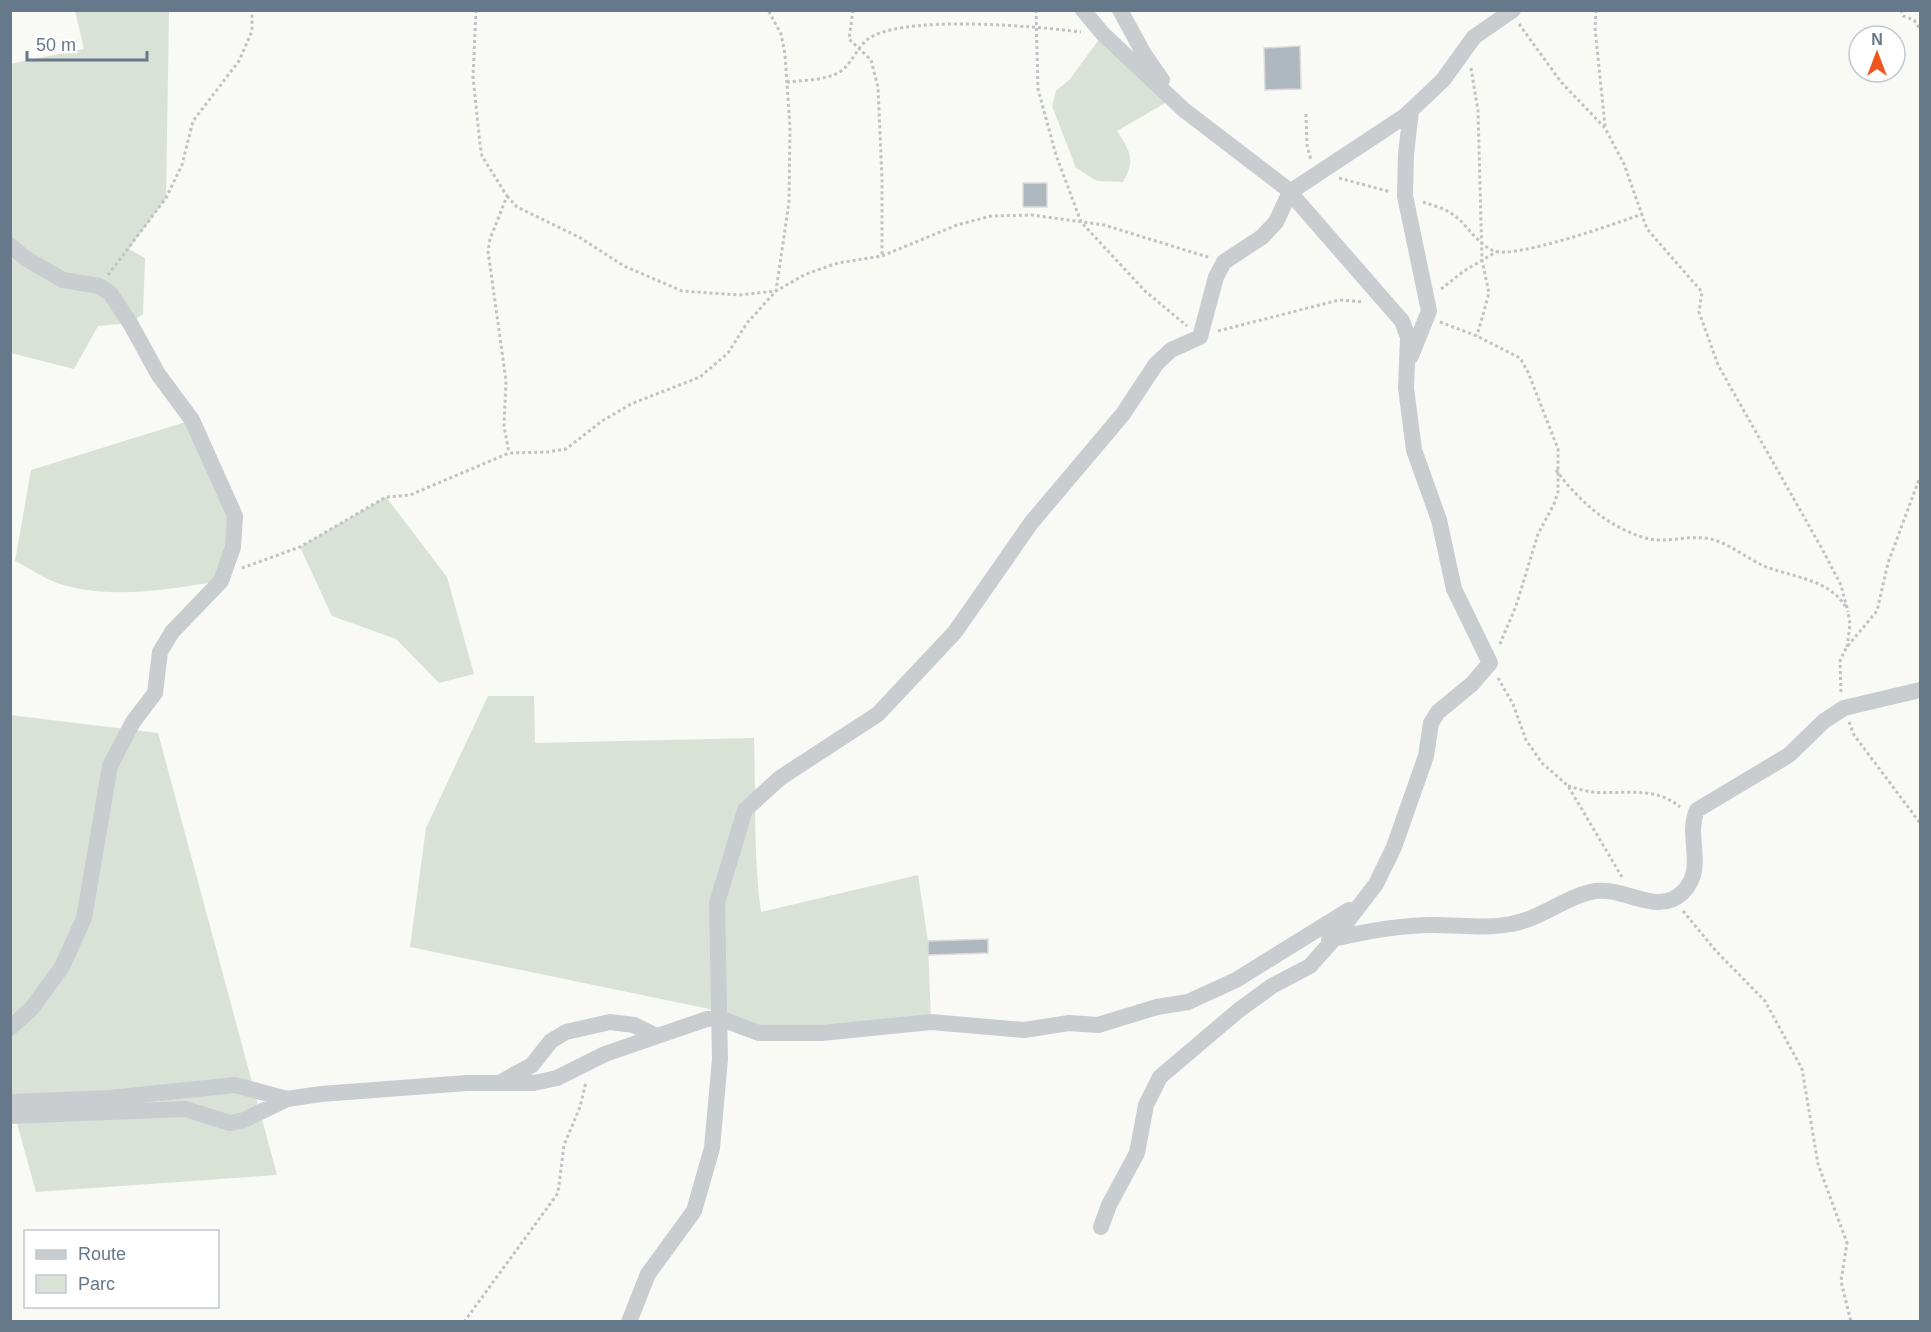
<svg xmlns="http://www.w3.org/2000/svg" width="1931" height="1332" viewBox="0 0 1931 1332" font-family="Arial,sans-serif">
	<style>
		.green { fill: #dae2d7 }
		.building { fill: #afb8be; stroke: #dbdbd9; stroke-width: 1.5 }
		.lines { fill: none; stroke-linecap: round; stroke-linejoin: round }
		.path { stroke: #c0c3c5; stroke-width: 3; stroke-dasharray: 3 3; stroke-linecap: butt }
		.minor { stroke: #c9cdd0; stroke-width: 16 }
	</style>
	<rect width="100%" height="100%" fill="#f9f9f6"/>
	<path class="green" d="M75 11H169L166 198 129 249 145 258 143 314 130 323 98 326 74 369 11 353 10 64 84 49Z
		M1103 34 1172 99 1117 131C1130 151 1136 160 1123 182L1097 181 1076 168 1052 106 1056 91 1070 79Z
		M192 420 235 516 221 581C170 589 111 600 60 584 44 579 29 568 15 561L31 470Z
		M386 497 447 577 474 674 439 683 396 639 332 616 300 547Z
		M488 696H534L535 743 754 738C756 796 753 854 761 912L918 875 928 941 931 1022 759 1033 719 1011 410 947 426 828Z
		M10 715 158 733 277 1175 36 1192 11 1102Z"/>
	<path class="building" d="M1300 46 1301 89 1265 90 1264 48Z
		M1023 183H1047V207H1023Z
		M988 939V953L928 955V941Z"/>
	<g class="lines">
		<path class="path" d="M476 10 473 77 480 144 482 156 507 196 490 239 488 251 506 381 504 426 509 453
			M853 10 849 39 871 60 878 87 882 180V256
			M1036 10 1038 89 1056 155 1081 222 1145 291 1187 326
			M1596 10 1595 28 1605 126
			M1901 10 1903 16 1914 20 1920 29
			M1519 24 1561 82 1605 128 1624 164 1647 229 1702 292 1699 312 1718 365 1821 547 1841 585 1848 612
			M1471 68 1478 111 1482 260 1489 293 1477 336
			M787 82C803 80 826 81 841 71 854 62 858 42 875 35 918 16 1033 26 1081 32
			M1306 114 1307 145 1311 160
			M1339 178 1391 192
			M507 196 517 207 579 237 624 266 682 291 739 295 776 291 789 202 790 127 785 54 781 34 768 10
			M1423 202C1431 205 1441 207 1449 212 1466 221 1475 243 1494 251 1515 259 1618 223 1642 214
			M108 275 166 198 182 165 193 121 239 61 252 31V10
			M1441 289 1464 271 1496 252
			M1440 322 1477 336 1520 358 1528 372 1558 449V492L1554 504 1538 534 1516 606 1499 646
			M1218 331 1339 300 1364 302
			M1556 470C1577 499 1607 526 1642 537 1664 545 1688 534 1710 539 1729 543 1746 558 1764 566 1791 577 1829 579 1845 606
			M242 568 300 547 386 497 410 495 509 453 548 452 566 449 602 421 631 404 700 377 728 353 747 323 776 291 806 274 838 263 882 256 957 225 991 216 1032 215 1104 225 1211 258
			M1847 647 1850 624 1848 612
			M1498 678 1513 704 1526 740 1542 763 1568 786 1622 877
			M1841 692 1840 661 1846 648 1877 611 1888 563 1920 477
			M1849 722 1854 735 1920 823
			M1568 786C1576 788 1584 791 1592 792 1623 795 1654 785 1680 807
			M1683 911 1716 951 1765 1001 1802 1069 1818 1164 1847 1243 1841 1281 1851 1322
			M464 1322 558 1193 564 1145 580 1107 586 1082"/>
		<path class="minor" d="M1083 10 1103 34 1184 110 1286 188 1402 321 1408 337 1406 388 1414 450 1439 520 1454 589 1490 663 1472 684 1438 712 1431 723 1426 756 1394 847 1376 884 1334 939 1310 966 1272 986 1239 1010 1160 1077 1146 1105 1137 1153 1109 1205 1101 1227
			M1120 10 1144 54 1162 80
			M1411 111 1406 154 1405 196 1429 311 1411 356
			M10 245 25 258 63 280 99 286 110 293 130 323 158 374 192 420 235 516 233 547 221 581 172 632 160 652 155 693 133 722 110 766 84 918 62 967 31 1009 10 1028
			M1329 940C1362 932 1399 925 1433 925 1460 925 1485 929 1511 924 1541 919 1568 895 1596 891 1626 887 1658 917 1683 892 1707 868 1685 837 1697 810L1789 755 1824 721 1844 708 1920 690
			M503 1081 532 1065 551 1041 566 1032 610 1022 634 1025 656 1036
			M10 1102 110 1098 235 1085 287 1099
			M10 1116 185 1109 230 1123 244 1120 287 1099 321 1094 467 1083H534L557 1078 605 1054 707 1019 719 1018 759 1033H822L931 1022 1024 1030 1069 1023 1098 1025 1157 1007 1188 1002 1236 980 1349 910
			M629 1322 648 1274 694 1211 712 1148 720 1059 717 903 745 810 780 778 878 714 955 632 1031 523 1123 414 1156 364 1171 350 1200 337 1216 277 1224 262 1262 237 1276 222 1290 192 1405 116 1443 80 1474 37 1513 10"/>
	</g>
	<rect width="1931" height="1332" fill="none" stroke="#65798a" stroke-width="24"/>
	<rect x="24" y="1230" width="195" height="78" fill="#ffffff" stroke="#c1c9d0" stroke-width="1.5"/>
	<rect x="36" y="1250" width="30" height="9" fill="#c9cdd0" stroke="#c1c9d0" stroke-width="1.5"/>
	<text x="78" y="1260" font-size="18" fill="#65798a">Route</text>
	<rect x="36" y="1275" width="30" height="18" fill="#dae2d7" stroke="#c1c9d0" stroke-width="1.5"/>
	<text x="78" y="1290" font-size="18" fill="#65798a">Parc</text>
	<g transform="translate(1877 54)"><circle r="28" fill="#ffffff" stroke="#c1c9d0" stroke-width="1.5"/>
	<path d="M0-4.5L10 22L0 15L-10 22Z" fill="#f2541d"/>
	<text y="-9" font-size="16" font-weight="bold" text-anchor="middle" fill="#65798a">N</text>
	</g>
	<path d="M27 51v9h120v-9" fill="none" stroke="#65798a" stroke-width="3"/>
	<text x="36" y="51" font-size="18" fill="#65798a" stroke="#ffffff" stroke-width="4.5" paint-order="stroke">50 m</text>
</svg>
